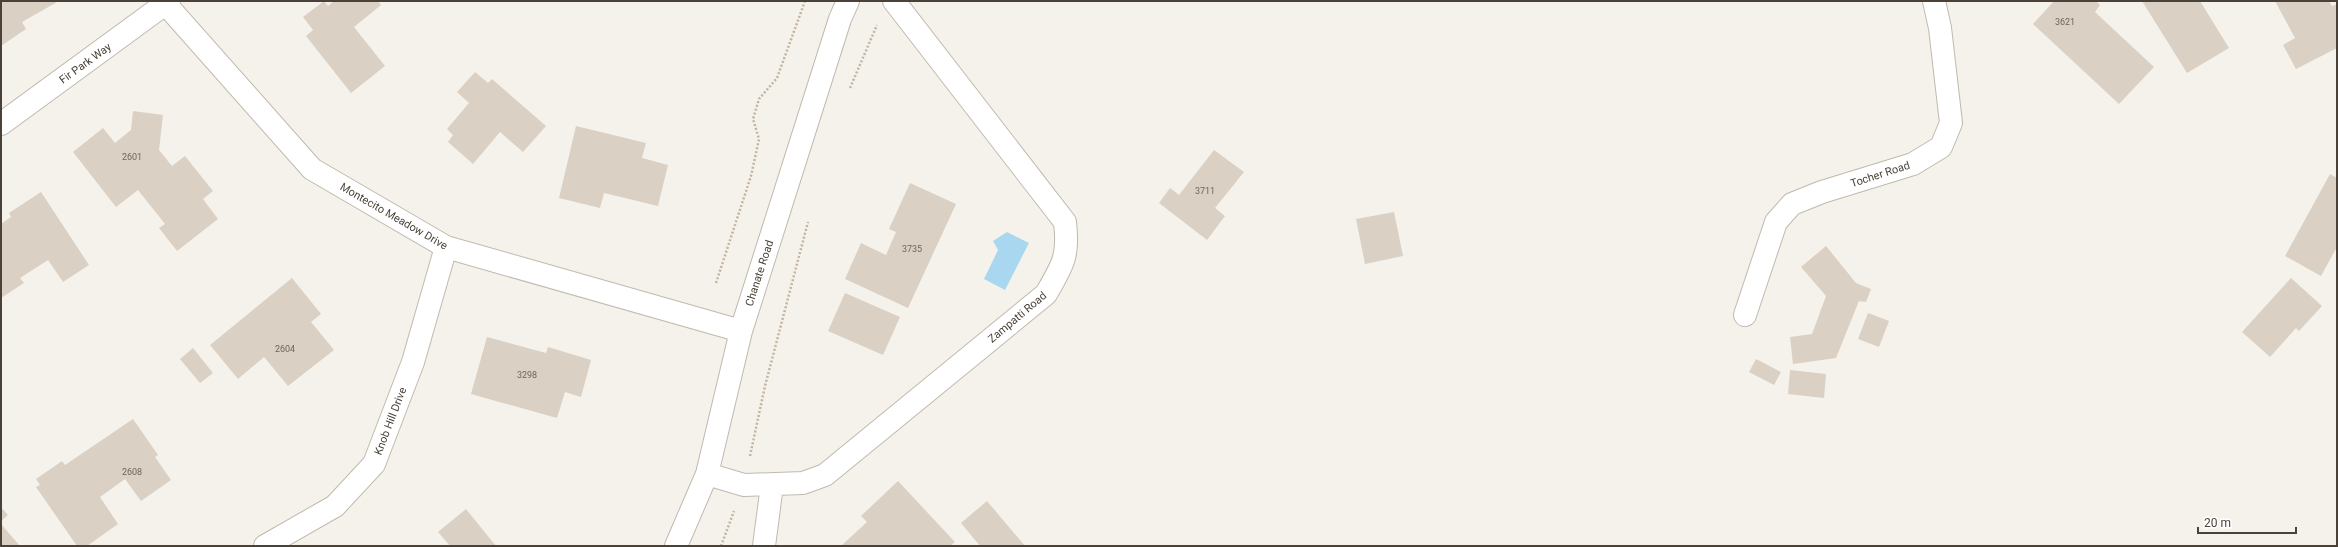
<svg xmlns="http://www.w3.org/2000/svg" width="2338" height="547" viewBox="0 0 2338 547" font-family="Roboto,sans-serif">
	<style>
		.water { fill: #aad7f0 }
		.building { fill: #dad0c4 }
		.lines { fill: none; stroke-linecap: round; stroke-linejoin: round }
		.minor-casing { stroke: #c1b9ae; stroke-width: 24 }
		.path { stroke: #c2b4a0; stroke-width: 2.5; stroke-dasharray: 2 2; stroke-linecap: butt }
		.minor { stroke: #fff; stroke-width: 22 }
		.labels { text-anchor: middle; stroke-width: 3; stroke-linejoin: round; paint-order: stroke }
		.number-label { font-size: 9px; fill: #6e665c }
		.street-label { font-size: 11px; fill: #4a4239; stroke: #fff }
	</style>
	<rect width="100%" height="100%" fill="#f5f2ec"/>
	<path class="water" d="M1007 232 1029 243 1005 290 984 279 998 250 993 241Z"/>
	<path class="building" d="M1 1H59L22 22 26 29 1 46Z
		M324 1 328 6 334 1H378L381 5 354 27 385 66 351 93 306 36 313 30 303 17Z
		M2054 1H2096L2100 5 2095 12 2154 67 2119 104 2033 24Z
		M2142 1H2200L2229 48 2187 73Z
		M2275 1H2329L2332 6 2337 4V48L2296 69 2283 45 2295 38Z
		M475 72 488 83 492 79 546 126 523 152 500 132 473 164 448 142 453 135 447 129 469 103 457 92Z
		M133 111 163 115 159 150 172 166 185 156 213 191 203 199 218 219 177 251 159 228 165 224 138 190 116 207 73 152 103 128 115 143 131 130Z
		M576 126 646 143 642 158 668 165 658 206 604 193 600 208 559 198Z
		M1214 150 1244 172 1215 208 1225 216 1207 240 1159 203 1170 188 1179 195Z
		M2330 174 2337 178V247L2321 276 2285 256Z
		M910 183 956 204 908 308 845 279 861 243 886 255 896 232 889 229Z
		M41 192 89 265 63 282 48 260 20 278 24 283 1 298V224L11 217 9 213Z
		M1394 212 1403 256 1365 264 1356 219Z
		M1826 246 1856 283 1871 289 1866 302 1859 301 1836 358 1793 364 1790 337 1812 334 1826 296 1801 267Z
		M292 278 321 314 311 322 334 350 288 386 264 357 238 379 210 345Z
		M2291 278 2322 306 2299 331 2296 328 2270 357 2242 332Z
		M845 293 900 317 883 355 828 331Z
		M1868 313 1889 321 1879 347 1858 339Z
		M487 337 546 353 548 347 591 360 581 397 565 392 557 418 471 394Z
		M193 348 213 373 200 383 180 359Z
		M1756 359 1781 372 1774 385 1749 372Z
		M1790 370 1826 374 1824 398 1788 394Z
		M133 419 158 455 155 457 171 480 141 501 125 479 100 497 118 524 87 546H77L36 487 40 485 36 479 62 461 65 465Z
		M898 481 955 542 950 546H841L867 522 861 516Z
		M987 501 1025 546H980L961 523Z
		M1 507 8 515 1 521Z
		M466 509 496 546H450L438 532Z
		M1 524 20 546H1Z"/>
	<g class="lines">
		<g class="minor-casing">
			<path id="minor" d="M163 1 312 169 446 247 741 331
				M1 124 169 1
				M1745 315 1776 222 1792 204 1822 192 1913 164 1941 147 1951 123 1940 28 1934 1
				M707 474 744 485 803 483 825 475 1046 294C1063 265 1069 256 1065 222L894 1
				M265 546 335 506 374 464 413 362 446 247
				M676 546 707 474 741 331 840 19 848 1
				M764 546 772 485"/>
		</g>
		<path class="path" d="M850 88 877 25
			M716 283 751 176 759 139 753 119 759 99 777 78 805 1
			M750 456 765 386 808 222
			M721 546 734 511"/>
		<use href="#minor" class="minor"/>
	</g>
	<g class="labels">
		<g class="number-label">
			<text x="2065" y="25">3621</text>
			<text x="132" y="160">2601</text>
			<text x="1205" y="194">3711</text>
			<text x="912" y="252">3735</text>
			<text x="285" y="352">2604</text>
			<text x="527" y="378">3298</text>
			<text x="132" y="475">2608</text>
		</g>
		<g class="street-label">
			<text transform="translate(85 63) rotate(-36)" y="4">Fir Park Way</text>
			<text transform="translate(1880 174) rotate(-18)" y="4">Tocher Road</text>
			<text transform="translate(394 216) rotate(30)" y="4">Montecito Meadow Drive</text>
			<text transform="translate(759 273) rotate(-72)" y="4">Chanate Road</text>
			<text transform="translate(1017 317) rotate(-40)" y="4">Zampatti Road</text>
			<text transform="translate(390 421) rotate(-69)" y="4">Knob Hill Drive</text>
		</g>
	</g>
	<rect width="2338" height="547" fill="none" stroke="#4a4239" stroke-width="4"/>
	<path d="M2198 527v6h98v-6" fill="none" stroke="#4a4239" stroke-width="2"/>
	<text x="2204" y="527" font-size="12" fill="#4a4239" stroke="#ffffff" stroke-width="3" paint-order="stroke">20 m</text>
</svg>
